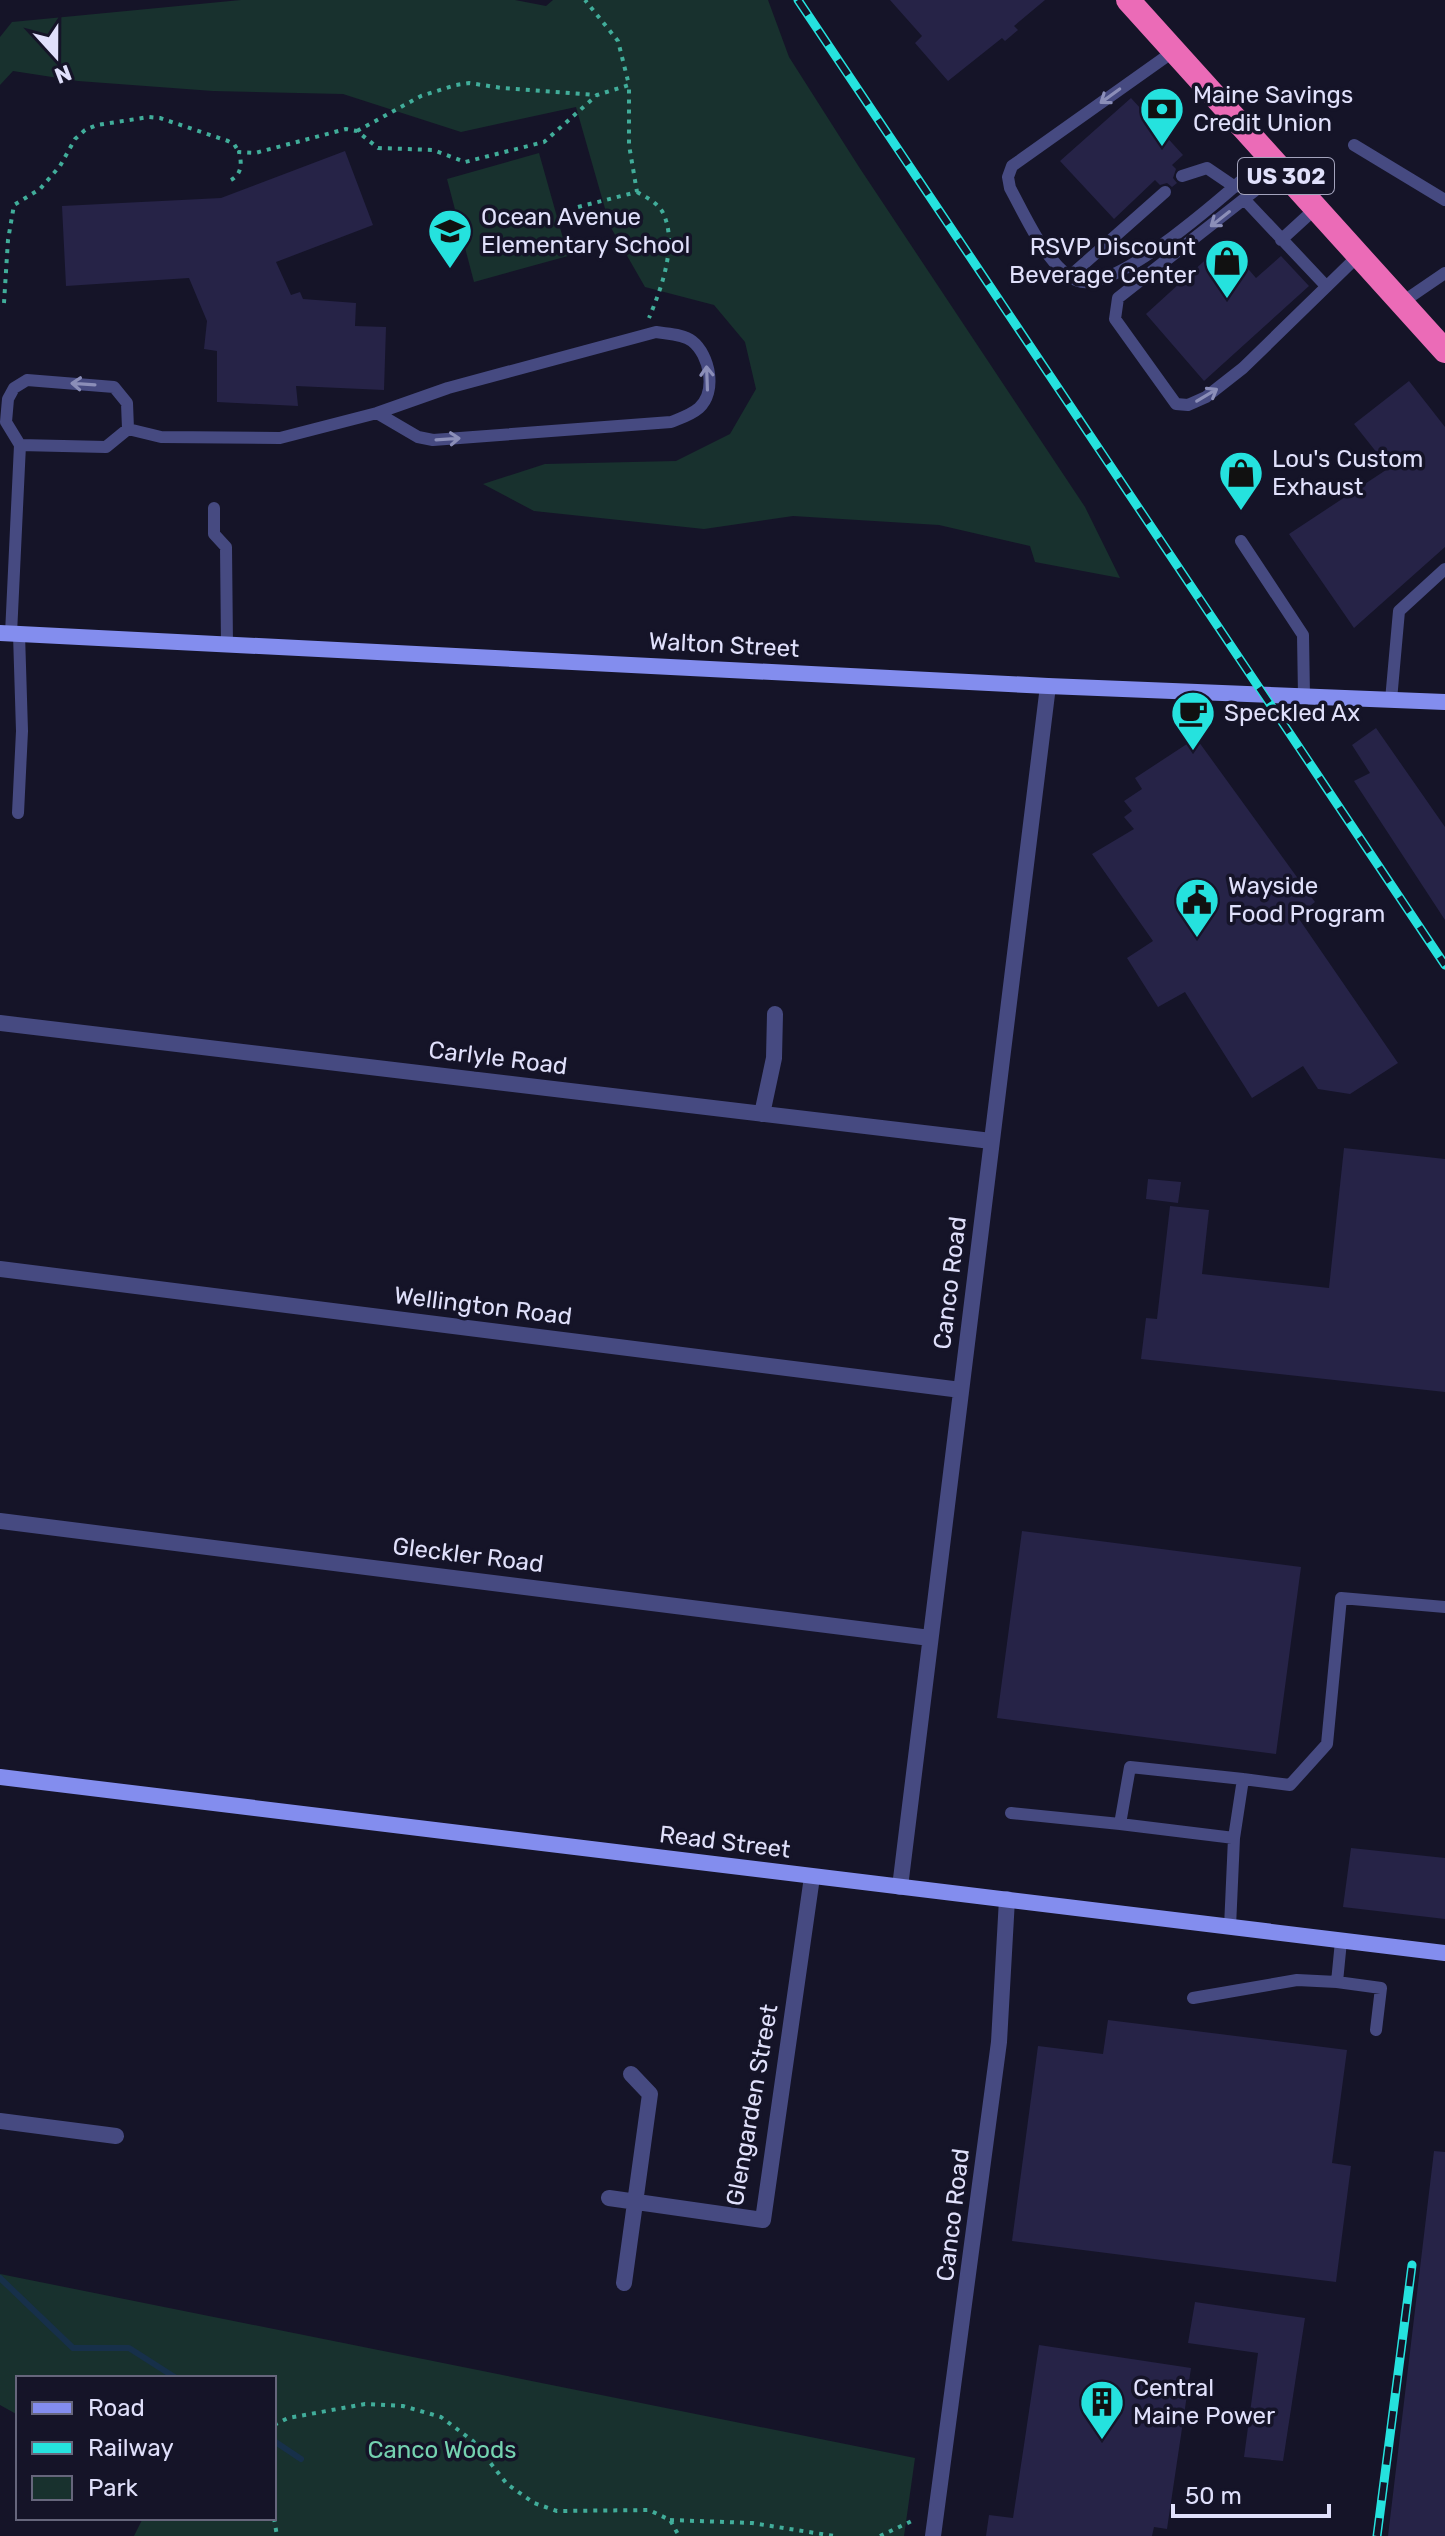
<svg xmlns="http://www.w3.org/2000/svg" width="1445" height="2536" viewBox="0 0 1445 2536" font-family="Rubik,sans-serif">
	<style>
		.green { fill: #18312e }
		.lines { fill: none; stroke-linecap: round; stroke-linejoin: round }
		.stream { stroke: #17304a; stroke-width: 6 }
		.building { fill: #262347 }
		.path { stroke: #41ad9a; stroke-width: 4; stroke-dasharray: 4 6; stroke-linecap: butt }
		.lane { stroke: #464a81; stroke-width: 12 }
		.street { stroke: #464a81; stroke-width: 16 }
		.secondary { stroke: #838dee; stroke-width: 16 }
		.highway { stroke: #eb6bb7; stroke-width: 24 }
		.rail-casing { stroke: #25e2de; stroke-width: 9 }
		.rail { stroke: #151428; stroke-width: 6; stroke-dasharray: 18; stroke-linecap: butt }
		.oneway { stroke: #8b8eb8 }
		.labels { text-anchor: middle; stroke-width: 7; stroke-linejoin: round; paint-order: stroke }
		.shield { fill: #151428; stroke: #a3a3bc; stroke-width: 2 }
		.shield-label { font-size: 22px; font-weight: bold; fill: #e0e0fb }
		.poi-label { font-size: 24px; fill: #e0e0fb; stroke: #151428; text-anchor: start }
		.street-label { font-size: 24px; fill: #e0e0fb; stroke: #151428 }
		.park-label { font-size: 24px; fill: #74d2b0; stroke: #151428 }
	</style>
	<rect width="100%" height="100%" fill="#151428"/>
	<path class="green" d="M241 0H515L546 6 553 0H768L789 57 859 167 1085 507 1120 578 1035 562 1030 546 939 525 793 516 704 529 534 511 483 484 545 464 676 461 730 434 756 389 745 342 714 305 645 287 610 226 576 107 461 132 343 94 213 91 78 81 13 71 0 85V37L12 22Z
		M539 153 568 256 474 282 447 179Z
		M0 2274 915 2458 904 2536H134L143 2518H274V2378H18V2415L0 2405Z"/>
	<g class="lines">
		<path class="stream" d="M0 2278 73 2348H129L176 2378
			M274 2441 301 2459"/>
	</g>
	<path class="building" d="M890 0H1045L1014 26 1018 30 1005 41 1002 38 948 81 915 43 922 36Z
		M1131 98 1183 155 1172 165 1176 169 1173 178 1177 183 1172 187 1167 183 1160 185 1155 180 1114 219 1060 161Z
		M345 151 373 225 276 262 291 295 300 292 303 299 356 303 355 326 386 327 384 390 296 386 298 406 217 402V351L204 349 207 321 189 278 66 286 62 206 221 198Z
		M1225 242 1256 278 1281 256 1309 286 1204 381 1146 314Z
		M1409 381 1445 427V547L1354 628 1289 534 1389 468 1354 424Z
		M1376 728 1445 827V920L1354 781 1370 773 1352 745Z
		M1196 738 1315 902 1297 916 1398 1063 1350 1094 1318 1089 1303 1066 1252 1098 1185 992 1158 1007 1127 958 1153 941 1092 854 1134 829 1124 817 1132 811 1124 801 1142 789 1135 778Z
		M1344 1148 1445 1159V1392L1141 1359 1146 1318 1157 1319 1170 1206 1209 1210 1202 1274 1329 1288Z
		M1148 1179 1181 1182 1178 1203 1146 1199Z
		M1022 1531 1301 1567 1276 1754 997 1718Z
		M1351 1848 1445 1858V1919L1343 1907Z
		M1108 2020 1347 2050 1332 2163 1351 2166 1336 2282 1012 2241 1038 2046 1103 2054Z
		M1434 2151 1445 2152V2536H1388Z
		M1195 2302 1305 2318 1283 2461 1244 2457 1258 2353 1188 2343Z
		M1039 2345 1191 2368 1167 2529 1154 2527 1152 2536H986L989 2515 1013 2518Z"/>
	<g class="lines">
		<path class="path" d="M357 131 421 96 456 85 469 83 502 88 597 95
			M231 180C242 174 242 163 239 152L255 153 346 129 357 131 378 148 433 150 465 162 544 142 597 95 629 85 618 41 585 0
			M637 192C646 197 656 202 662 211 679 242 661 289 649 318
			M578 207 637 192 629 145V85
			M4 303 8 240 14 205 40 189 60 166 75 139 85 130 97 125 149 117 160 118 228 141 234 144 239 152
			M274 2425 288 2418 365 2404 403 2406 441 2417 473 2441 507 2484 534 2503 557 2511 649 2510 670 2520 679 2536
			M274 2518 277 2536
			M670 2520 752 2523 834 2536
			M880 2536 916 2519"/>
		<path class="lane" d="M1174 51 1012 166 1008 177 1010 188C1025 215 1048 269 1078 281 1115 296 1239 183 1268 157
			M1354 145 1445 200
			M1281 170 1118 298 1115 319 1176 404 1188 405 1206 397 1243 368 1358 256
			M1182 176 1207 168 1235 187
			M1244 199 1326 286
			M1281 240 1316 208
			M1069 277 1165 192
			M1401 303 1445 273
			M128 429 161 437 280 438 377 413 448 388 656 332C667 334 683 334 692 341 710 355 717 392 699 408 691 415 681 418 671 422L433 440 418 437 377 413
			M20 445 6 422 8 399 14 388 27 380 114 387 127 403 128 429
			M214 508V534L226 547 227 645
			M1241 541 1303 635 1304 696
			M11 634 20 445 106 447 128 429
			M1391 700 1399 611 1445 569
			M18 813 22 731 19 634
			M1243 1779 1290 1785 1327 1744 1341 1598 1445 1607
			M1011 1813 1120 1824
			M1230 1927 1234 1838 1243 1779 1130 1767 1120 1824 1234 1838
			M1337 1982 1381 1988 1376 2030
			M1193 1998 1297 1980 1337 1982 1341 1941"/>
		<path class="street" d="M0 1023 991 1141
			M762 1114 774 1058 775 1014
			M0 1269 961 1390
			M0 1521 930 1638
			M900 1887 1048 686
			M0 2121 116 2136
			M609 2198 763 2220 812 1877
			M624 2283 650 2094 631 2074
			M933 2536 999 2042 1007 1899"/>
		<path class="secondary" d="M0 633 1048 686 1445 702
			M0 1777 1445 1953"/>
		<path class="highway" d="M1128 0 1445 351"/>
		<g class="rail-casing">
			<path id="rail" d="M798 0 1445 965
				M1377 2536 1412 2265"/>
		</g>
		<use href="#rail" class="rail"/>
	</g>
	<defs><path id="oneway-shaft" d="M-6 0H5M1.5-3L5.5 0L1.5 3" fill="none" stroke-width="1.6" stroke-linecap="round" stroke-linejoin="round" transform="scale(2)"/></defs>
	<g class="oneway">
		<use href="#oneway-shaft" transform="translate(1110 96) rotate(144)"/>
		<use href="#oneway-shaft" transform="translate(1220 219) rotate(142)"/>
		<use href="#oneway-shaft" transform="translate(707 378) rotate(-92)"/>
		<use href="#oneway-shaft" transform="translate(83 384) rotate(-176)"/>
		<use href="#oneway-shaft" transform="translate(1207 395) rotate(-31)"/>
		<use href="#oneway-shaft" transform="translate(448 439) rotate(-4)"/>
	</g>
	<defs>
		<g id="bank-pin" transform="scale(2.3)"><path d="M0 17L-7.5 6A9.5 9.5 0 1 1 7.5 6Z" fill="#25e2de" stroke="#151428"/><path d="M-6-4H6V4H-6ZM0-2.3a2.3 2.3 0 1 0 0 4.6a2.3 2.3 0 1 0 0-4.6Z" fill="#111"/></g>
		<g id="school-pin" transform="scale(2.3)"><path d="M0 17L-7.5 6A9.5 9.5 0 1 1 7.5 6Z" fill="#25e2de" stroke="#151428"/><path d="M0-5L7-2L0 1L-7-2ZM-4 1L0 2.5L4 1V4Q0 6-4 4Z" fill="#111"/></g>
		<g id="shop-pin" transform="scale(2.3)"><path d="M0 17L-7.5 6A9.5 9.5 0 1 1 7.5 6Z" fill="#25e2de" stroke="#151428"/><path d="M-5-2.5h2.3a2.7 3.5 0 0 1 5.4 0H5L5.5 6h-11ZM-1.5-2.5h3a1.5 2.3 0 0 0-3 0Z" fill="#111"/></g>
		<g id="cafe-pin" transform="scale(2.3)"><path d="M0 17L-7.5 6A9.5 9.5 0 1 1 7.5 6Z" fill="#25e2de" stroke="#151428"/><path d="M-5.5-4.5H6V0H3Q3 3.5 0 3.5H-2.5Q-5.5 3.5-5.5 0ZM3-3.2v2h1.7v-2ZM-6 4.5H4V6H-6Z" fill="#111"/></g>
		<g id="civic-pin" transform="scale(2.3)"><path d="M0 17L-7.5 6A9.5 9.5 0 1 1 7.5 6Z" fill="#25e2de" stroke="#151428"/><path d="M-.6-6.5H3V-4.5H.6V-3L4-1V1h2V6H-6V1h2V-1L-.6-3ZM-1.2 2.5V6h2.4V2.5Z" fill="#111"/></g>
		<g id="building-pin" transform="scale(2.3)"><path d="M0 17L-7.5 6A9.5 9.5 0 1 1 7.5 6Z" fill="#25e2de" stroke="#151428"/><path d="M-4-6H4V6H1V3H-1V6H-4ZM-2.5-4.3h1.7v1.8h-1.7ZM.8-4.3h1.7v1.8H.8ZM-2.5-1h1.7V.8h-1.7ZM.8-1h1.7V.8H.8Z" fill="#111"/></g>
	</defs>
	<g fill-rule="evenodd">
		<use href="#bank-pin" x="1162" y="109"/>
		<use href="#school-pin" x="450" y="231"/>
		<use href="#shop-pin" x="1227" y="261"/>
		<use href="#shop-pin" x="1241" y="473"/>
		<use href="#cafe-pin" x="1193" y="713"/>
		<use href="#civic-pin" x="1197" y="900"/>
		<use href="#building-pin" x="1102" y="2402"/>
	</g>
	<g class="labels">
		<rect class="shield" x="1238" y="158" width="96" height="36" rx="6"/>
		<g class="shield-label">
			<text x="1286" y="184">US 302</text>
		</g>
		<g class="poi-label">
			<text x="1193" y="103">Maine Savings<tspan x="1193" dy="28">Credit Union</tspan></text>
			<text x="481" y="225">Ocean Avenue<tspan x="481" dy="28">Elementary School</tspan></text>
			<text x="1196" y="255" text-anchor="end">RSVP Discount<tspan x="1196" dy="28">Beverage Center</tspan></text>
			<text x="1272" y="467">Lou's Custom<tspan x="1272" dy="28">Exhaust</tspan></text>
			<text x="1224" y="721">Speckled Ax</text>
			<text x="1228" y="894">Wayside<tspan x="1228" dy="28">Food Program</tspan></text>
			<text x="1133" y="2396">Central<tspan x="1133" dy="28">Maine Power</tspan></text>
		</g>
		<g class="street-label">
			<text transform="translate(724 645) rotate(3)" y="8">Walton Street</text>
			<text transform="translate(498 1058) rotate(7)" y="8">Carlyle Road</text>
			<text transform="translate(950 1283) rotate(-83)" y="8">Canco Road</text>
			<text transform="translate(483 1306) rotate(7)" y="8">Wellington Road</text>
			<text transform="translate(468 1555) rotate(7)" y="8">Gleckler Road</text>
			<text transform="translate(725 1842) rotate(7)" y="8">Read Street</text>
			<text transform="translate(752 2105) rotate(-80)" y="8">Glengarden Street</text>
			<text transform="translate(953 2215) rotate(-83)" y="8">Canco Road</text>
		</g>
		<g class="park-label">
			<text x="442" y="2458">Canco Woods</text>
		</g>
	</g>
	<rect x="16" y="2376" width="260" height="144" fill="#151428" stroke="#66667c" stroke-width="2"/>
	<rect x="32" y="2402" width="40" height="12" fill="#838dee" stroke="#66667c" stroke-width="2"/>
	<text x="88" y="2416" font-size="24" fill="#e0e0fb">Road</text>
	<rect x="32" y="2442" width="40" height="12" fill="#25e2de" stroke="#66667c" stroke-width="2"/>
	<text x="88" y="2456" font-size="24" fill="#e0e0fb">Railway</text>
	<rect x="32" y="2476" width="40" height="24" fill="#18312e" stroke="#66667c" stroke-width="2"/>
	<text x="88" y="2496" font-size="24" fill="#e0e0fb">Park</text>
	<g transform="translate(56 56) rotate(159)" stroke="#151428" stroke-width="6" paint-order="stroke">
	<path d="M0-6L14 30L0 20L-14 30Z" fill="#e0e0fb"/>
	<text y="-12" font-size="22" font-weight="bold" text-anchor="middle" fill="#e0e0fb">N</text>
	</g>
	<path d="M1173 2504v12h156v-12" fill="none" stroke="#e0e0fb" stroke-width="4"/>
	<text x="1185" y="2504" font-size="24" fill="#e0e0fb" stroke="#151428" stroke-width="6" paint-order="stroke">50 m</text>
</svg>
